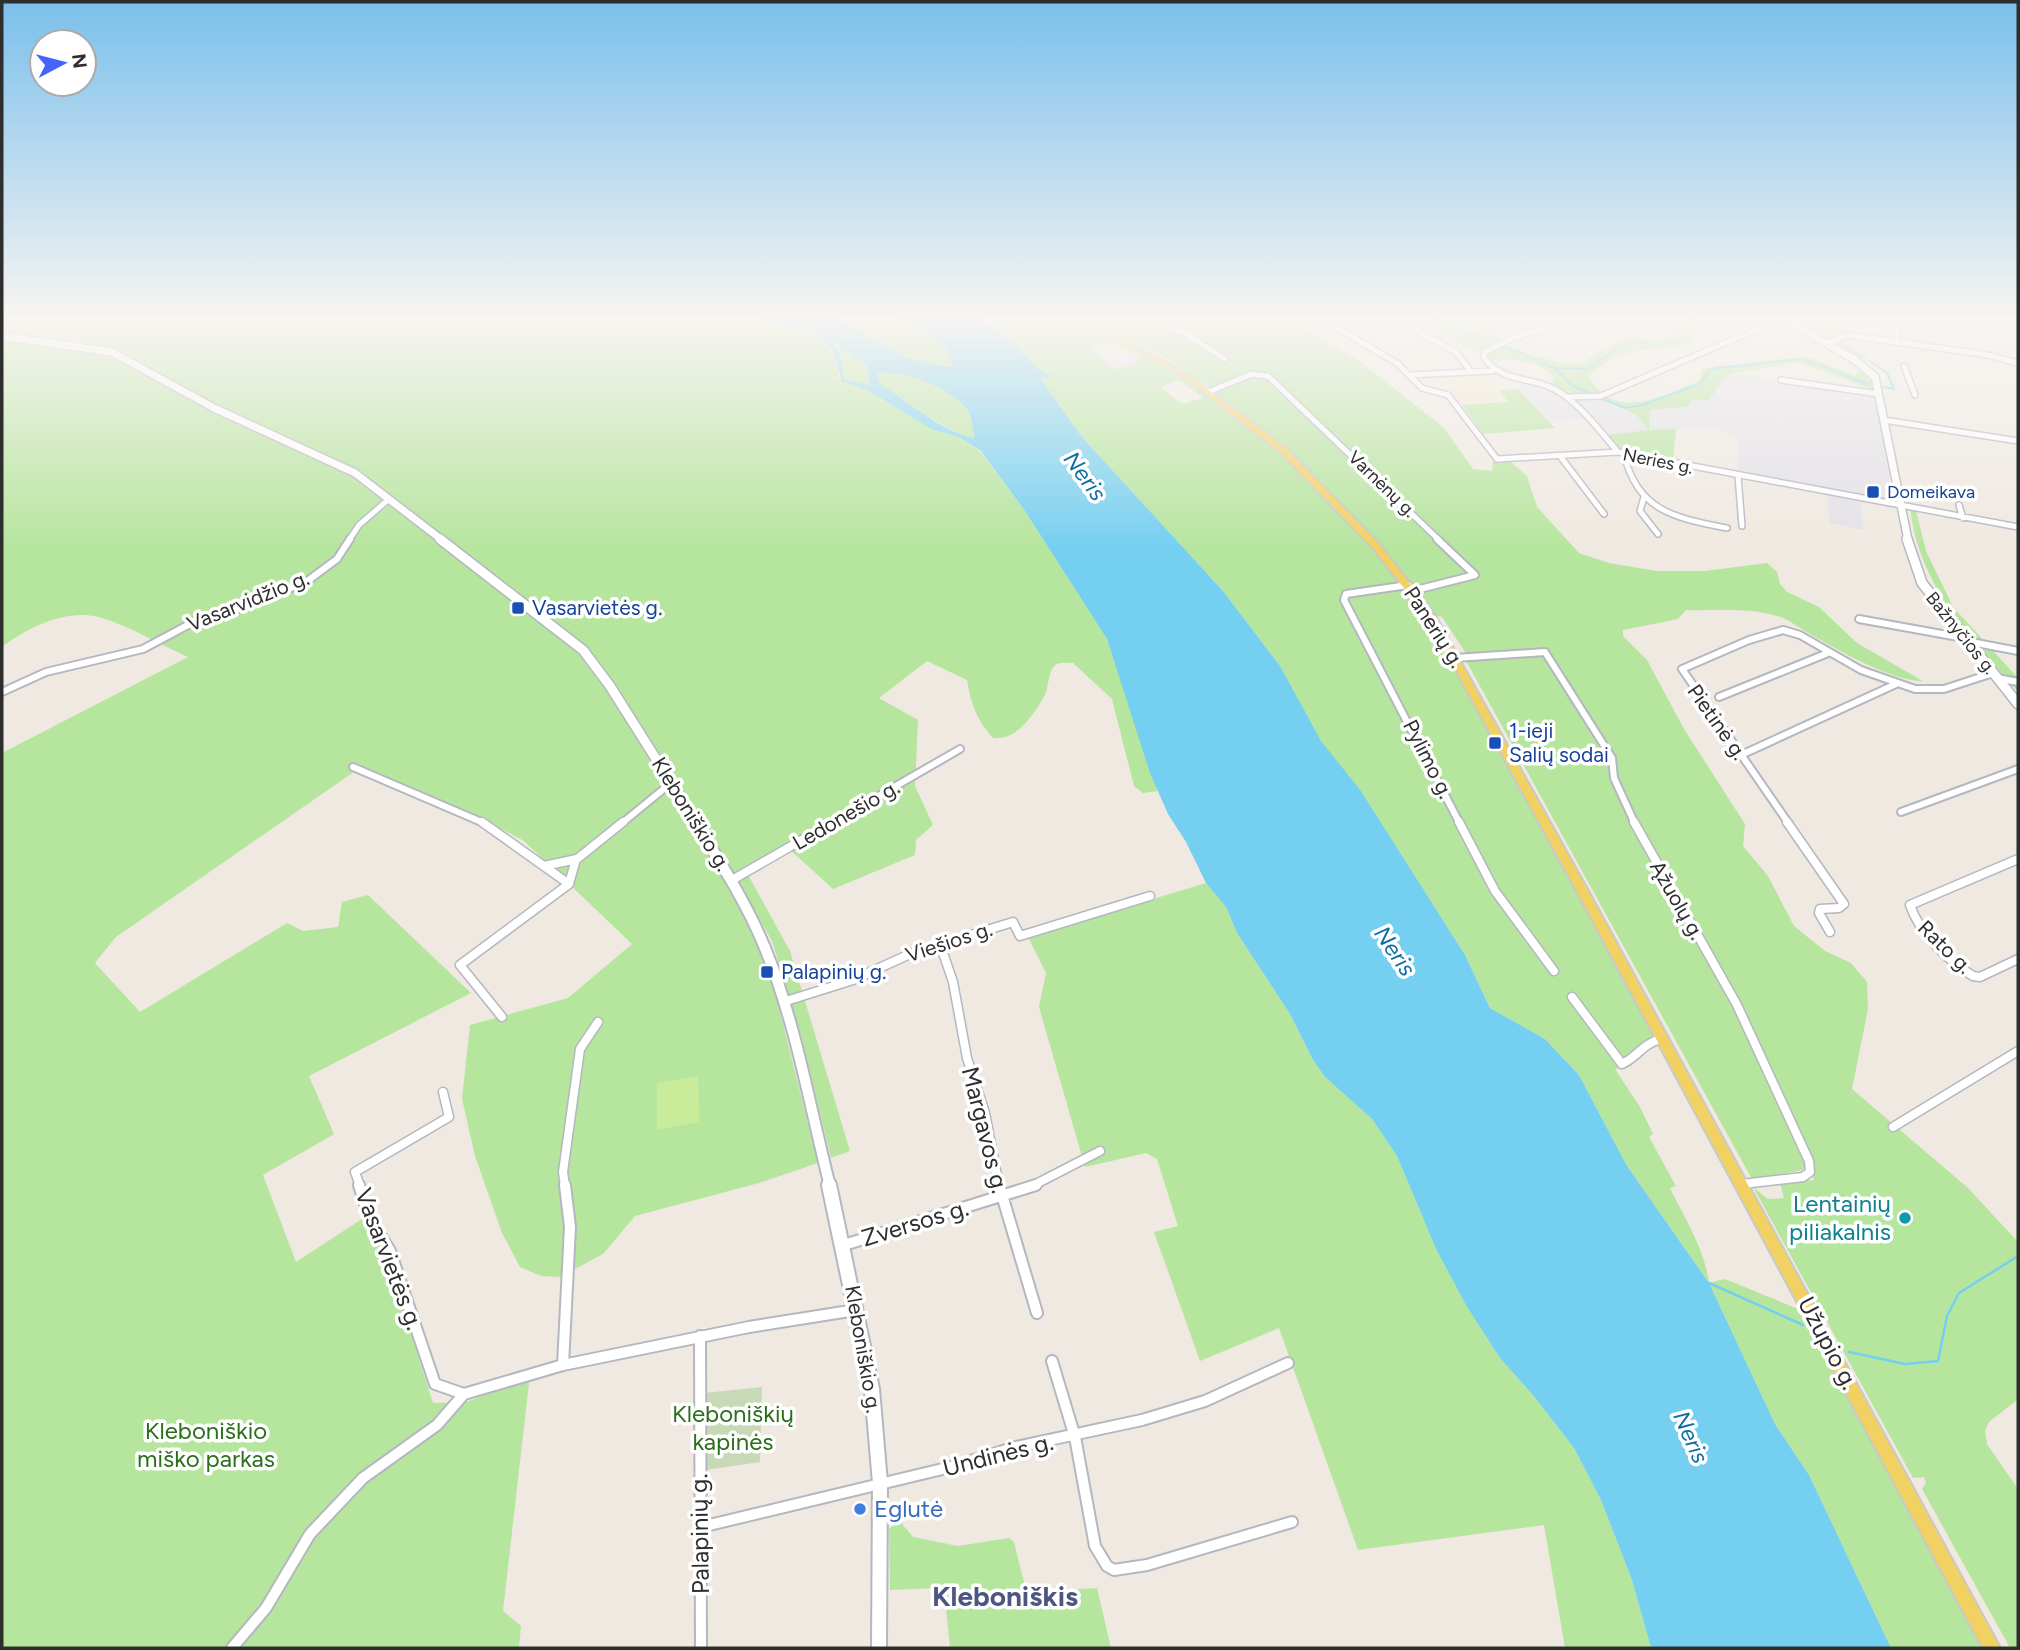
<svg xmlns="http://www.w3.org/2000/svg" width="2020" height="1650" viewBox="0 0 2020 1650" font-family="Figtree,sans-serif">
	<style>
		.industrial { fill: #e3e1e8 }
		.education { fill: #f0e6d1 }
		.green { fill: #b6e59e; fill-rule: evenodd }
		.cemetery { fill: #c8d9b8 }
		.pitch { fill: #c9ec9a }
		.water { fill: #75cff0; fill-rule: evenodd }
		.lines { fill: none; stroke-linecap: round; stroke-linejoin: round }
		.stream-far1 { stroke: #75cff0; stroke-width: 2 }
		.stream { stroke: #75cff0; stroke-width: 2.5 }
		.street-far3-casing { stroke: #b4b7c1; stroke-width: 8 }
		.street-far2-casing { stroke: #b4b7c1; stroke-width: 10 }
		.street-far1-casing { stroke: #b4b7c1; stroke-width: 11 }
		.street-casing { stroke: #b4b7c1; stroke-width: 14 }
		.secondary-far3-casing { stroke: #b4b7c1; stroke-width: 10 }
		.secondary-far2-casing { stroke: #b4b7c1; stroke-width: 12 }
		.secondary-far1-casing { stroke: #b4b7c1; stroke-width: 14 }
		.secondary-casing { stroke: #b4b7c1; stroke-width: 18 }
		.primary-casing { stroke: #c9c9c9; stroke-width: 4 }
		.street-far3 { stroke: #fff; stroke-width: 5 }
		.street-far2 { stroke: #fff; stroke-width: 6 }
		.street-far1 { stroke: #fff; stroke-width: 8 }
		.street { stroke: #fff; stroke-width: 10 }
		.secondary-far3 { stroke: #fff; stroke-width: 7 }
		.secondary-far2 { stroke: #fff; stroke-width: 9 }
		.secondary-far1 { stroke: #fff; stroke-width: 10 }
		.secondary { stroke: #fff; stroke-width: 14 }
		.primary { fill: #f2d163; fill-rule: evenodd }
		.transit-dot { fill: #1a4fb4; stroke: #fff; stroke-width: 2.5 }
		.culture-dot { fill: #0f9aa8; stroke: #fff; stroke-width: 2.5 }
		.shop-dot { fill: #3f7fe0; stroke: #fff; stroke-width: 2.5 }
		.labels { text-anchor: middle; stroke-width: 7; stroke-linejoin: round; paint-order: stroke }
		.far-street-label { font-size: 18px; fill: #2e2e2e; stroke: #fff }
		.far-transit-label { font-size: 18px; fill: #164399; stroke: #fff; text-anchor: start }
		.street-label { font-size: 21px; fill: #2e2e2e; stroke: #fff }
		.transit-label { font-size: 21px; fill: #164399; stroke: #fff; text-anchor: start }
		.water-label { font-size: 23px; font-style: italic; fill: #0d6fa3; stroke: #fff }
		.near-street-label { font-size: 24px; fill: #2e2e2e; stroke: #fff }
		.near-culture-label { font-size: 24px; fill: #0d838f; stroke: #fff; text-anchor: end }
		.near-park-label { font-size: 24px; fill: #2c6e1b; stroke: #fff }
		.near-shop-label { font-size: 24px; fill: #366cbe; stroke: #fff; text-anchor: start }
		.near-quarter-label { font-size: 28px; font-weight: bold; fill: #4d5680; stroke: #fff }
	</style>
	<rect width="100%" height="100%" fill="#efe9e1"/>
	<path class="industrial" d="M1111 342 1142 360 1115 369 1088 348Z
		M1733 373 1877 398 1893 508 1860 502 1864 530 1830 523 1827 495 1742 479 1738 472V438L1734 434 1709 429 1649 430 1608 435 1587 419 1549 421 1518 389 1526 378 1594 397 1641 419 1649 428 1650 410 1687 407 1693 399 1711 400 1724 378Z"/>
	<path class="education" d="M1484 373 1506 401 1460 404 1439 376Z"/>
	<path class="green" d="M2 318H69L94 327 121 326 145 318H752C797 327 832 324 839 378L869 391 933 430 959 437 981 452 1025 511 1107 639 1158 791 1143 793 1134 786 1112 699 1073 663C1069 663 1061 662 1057 664 1048 668 1049 687 1045 695 1034 714 1017 741 993 738 977 720 971 704 967 680L927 661 879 698 918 720 915 786 933 825 916 840 915 855 833 889 788 848 747 873 790 951 850 1151 831 1158 801 1035 772 941 730 867 592 653 358 471 218 407 128 354C89 338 43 336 2 333Z
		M837 318C854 318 871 317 888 318 910 320 950 341 953 365 929 379 861 330 837 318Z
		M982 318H1081L1144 353 1212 397 1281 453 1381 556 1424 614 1510 763 1658 1043 1643 1047 1631 1066 1615 1069 1640 1107 1653 1134 1649 1137 1676 1186 1670 1188C1685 1219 1705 1250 1709 1283L1725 1279 1803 1311 1982 1648H1891L1809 1475 1775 1424 1709 1283 1627 1166 1579 1075 1545 1039 1490 1008 1465 955 1361 791 1342 771 1311 726 1280 666 1223 591 1081 436 1041 379 1053 377 1039 370 1015 345ZM1111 342 1141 359V360L1115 369 1089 348ZM1179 380 1202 397V398L1182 404 1160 387Z
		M1126 318H1286L1358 360 1443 427 1473 469 1492 471 1493 462 1510 461 1527 476 1537 507 1579 553 1609 563 1657 571H1705L1767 563 1777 572 1780 584 1787 592 1819 607 1857 643 1923 681C1891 681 1838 650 1810 634 1800 628 1788 619 1777 616 1748 607 1715 611 1686 610L1678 619 1623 630V636L1647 660 1684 729 1745 824 1743 846 1768 876 1794 926 1825 951 1851 963 1867 982 1868 1009 1852 1089 1968 1188 2018 1242V1399L1989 1422 1985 1431 1987 1444 2018 1489V1648H2010L1922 1489 1926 1483 1924 1477 1913 1478 1753 1187 1768 1199 1784 1198 1780 1183 1814 1180 1805 1143 1676 889 1646 843 1617 779 1614 758 1547 651 1467 655 1442 617 1433 615 1417 592 1474 578 1269 375 1249 373 1211 388 1165 358 1102 323Z
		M1407 318H1459L1467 323 1475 318H1496L1489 323 1504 346 1558 362 1580 364 1626 337 1655 341 1668 338 1684 318H1698L1702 322 1689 344C1653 351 1615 346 1590 377 1612 423 1664 396 1699 381L1702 369 1711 367 1801 357 1815 359 1855 376 1861 369 1871 382 1873 390 1797 362 1733 373 1724 378 1709 401 1693 399 1687 407 1650 410 1649 430 1676 429 1673 459 1618 449 1608 435 1649 430C1630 398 1579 401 1550 384L1554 379C1542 359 1512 360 1491 361L1487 355Z
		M1811 319 1839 329 1855 326 1829 340 1798 323Z
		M2 338 95 351 115 357 212 409 352 474 578 649 607 687 729 885 760 950 776 996 818 1163 759 1183 635 1216 603 1254 560 1277 541 1276 520 1267 502 1233 475 1156 462 1099 470 1025 568 998 632 944 524 841 476 815 361 767 116 937 95 963 140 1012 287 923 303 931 338 927 342 902 368 895 471 993 309 1076 334 1134 263 1175 296 1262 365 1217 391 1271 433 1403 467 1402 521 1379 529 1383 503 1611 521 1626 519 1648H2V753L188 657C161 645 126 624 98 617 65 609 27 628 2 647Z
		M832 340 867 365 869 385 844 379 840 354Z
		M877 373C905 372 952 386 968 411 972 418 973 430 974 438 938 428 912 403 880 384Z
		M1254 376H1266L1472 574 1413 588C1354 515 1290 450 1215 394L1214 392Z
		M1518 389 1555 428 1483 434 1462 405 1508 402 1499 390Z
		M1910 509 1916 510 1926 551 1953 607 2018 678V692C1969 635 1920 587 1910 509Z
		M1543 654 1610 757 1613 779 1621 802 1732 1000 1806 1163 1803 1170 1752 1179 1465 659Z
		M1206 883 1226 907 1237 933 1290 1014 1313 1060 1325 1077 1372 1119 1397 1156 1436 1249 1467 1307 1500 1358 1533 1395 1574 1448 1601 1500 1632 1580 1651 1648H1565L1544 1525 1358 1550 1279 1328 1200 1361 1154 1232 1178 1226 1157 1159 1146 1153 1085 1167 1039 1007 1046 973 1028 937Z
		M899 1520 913 1537 958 1546 1009 1538 1014 1542 1025 1586 1031 1592 1097 1588 1111 1648H950L945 1598 935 1588 890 1590 889 1529Z"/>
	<path class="cemetery" d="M762 1387 760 1462 706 1470 704 1393Z"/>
	<path class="pitch" d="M698 1076 699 1122 657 1130V1083Z"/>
	<path class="water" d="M752 318H837L907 358 949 367 953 365C949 338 913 327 891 318H982L1015 345 1039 370 1053 377 1041 379 1081 436 1223 591 1280 666 1321 741 1361 791 1465 955 1490 1008 1545 1039 1579 1075 1627 1166 1709 1283 1775 1424 1809 1475 1891 1648H1651L1632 1580 1601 1500 1574 1448 1533 1395 1500 1358 1467 1307 1436 1249 1397 1156 1372 1119 1325 1077 1313 1060 1290 1014 1237 933 1226 907 1206 883 1186 842 1168 814 1150 773 1107 639 1025 511 981 451 959 437 933 430 869 391 842 381 832 350 818 334ZM831 340 867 365 869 385 844 379 840 354ZM877 373C904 371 952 387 968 411 972 418 973 429 974 438 938 430 911 402 880 384Z"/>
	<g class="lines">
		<path class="stream-far1" d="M1436 318 1457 333 1494 338
			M1003 333 1025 318
			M1841 344 1865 358
			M1505 346 1554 368 1573 386 1592 394
			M1870 361 1887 373 1894 389 1884 387
			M1554 368 1587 369 1628 342 1662 344 1686 339 1687 328 1693 318
			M1602 398 1624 408 1643 405 1701 383 1709 371 1717 368 1804 359 1867 384"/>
		<path class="stream" d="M1709 1283 1803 1325
			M1849 1352 1905 1364 1938 1361 1947 1316 1959 1293 2018 1256"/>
		<g class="street-far3-casing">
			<path id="street-far3" d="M1158 318 1166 327 1181 331 1225 359
				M1320 318 1397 363 1422 388 1448 395 1497 459 1618 452 2018 527
				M1393 318 1456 352 1471 372
				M1573 318 1511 339 1485 352 1484 358C1505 385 1534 375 1561 393 1583 408 1601 432 1618 452
				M1896 342 1898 325 1913 318
				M1827 344 1847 335 1988 355 2018 363
				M1904 366 1915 395
				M1409 375 1492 371
				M1781 380 1879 394
				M1208 392 1252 374 1268 376 1439 540
				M1566 397 1601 396 1783 318
				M1884 420 2018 441
				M1624 454C1637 511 1675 518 1727 528
				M1560 456 1604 514
				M1738 476 1742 526
				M1644 497 1640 511 1658 534
				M1959 505 1963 518
				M349 540 359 525 389 499"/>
		</g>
		<g class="street-far2-casing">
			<path id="street-far2" d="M1408 585 1346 594 1344 600 1460 824
				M1412 591 1475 575 1437 539
				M1859 619 1964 638
				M1966 641 2018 651
				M1455 658 1545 652 1612 758 1614 778 1635 824
				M1997 678 2018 682
				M2 692 46 672 143 649 201 618 238 609 306 582 337 559 350 539
				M1719 697 1828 653
				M1741 755 1896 684
				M353 767 486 824
				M1901 812 2018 769
				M621 824 671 783
				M830 824 960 749
				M1789 824 1682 669 1749 640 1783 630 1800 635 1861 670 1915 689H1944L1993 673"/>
		</g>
		<g class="street-far1-casing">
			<path id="street-far1" d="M482 822 569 884 460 965 502 1017
				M1459 822 1495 891 1554 971
				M1634 822 1737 1005 1809 1161 1810 1172 1803 1177 1742 1184
				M1787 822 1844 904 1839 908 1820 909 1819 913 1830 932
				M2018 859 1910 905C1920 934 1947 960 1973 976L1980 977 2018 959
				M544 866 577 859 623 822
				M732 880 833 822
				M569 884 576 859
				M940 944 953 982 967 1058 985 1113 999 1186
				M1572 997 1622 1064C1641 1055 1638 1046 1663 1038
				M783 1002 853 980 910 954 1013 922 1020 936 1150 896
				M1893 1127 2018 1051
				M360 1186 355 1172 449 1117 443 1092
				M565 1186 563 1172 580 1049 598 1022
				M1032 1186 1100 1151"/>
		</g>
		<g class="street-casing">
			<path id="street" d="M359 1185 370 1219 390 1251 435 1384 464 1394 563 1365 749 1327 856 1310
				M999 1185 1037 1313
				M844 1245 1036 1185
				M700 1336 701 1648
				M1052 1361 1075 1437 1095 1546 1107 1566 1114 1570 1147 1565 1292 1522
				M563 1365 570 1227 565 1185
				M701 1527 955 1466 1016 1447 1142 1420 1205 1401 1288 1363
				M232 1648 266 1608 310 1534 363 1478 437 1425 464 1394"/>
		</g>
		<g class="secondary-far3-casing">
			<path id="secondary-far3" d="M1783 318 1855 360 1875 377 1908 540
				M2 336 112 352 214 408 355 473 442 540"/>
		</g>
		<g class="secondary-far2-casing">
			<path id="secondary-far2" d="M440 539 583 650 610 686 697 824
				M1907 539 1922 583 2018 704"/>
		</g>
		<g class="secondary-far1-casing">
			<path id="secondary-far1" d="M695 822C721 863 747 904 765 948 796 1023 810 1108 830 1186"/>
		</g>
		<g class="secondary-casing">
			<path id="secondary" d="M829 1185 872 1389 880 1483 879 1648"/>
		</g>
		<g class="primary-casing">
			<path id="primary" d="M1082 318H1090L1192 378 1286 448 1379 544 1435 616 1588 891 2000 1648H1983L1580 897 1428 619 1373 548 1280 452 1188 380Z"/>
		</g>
		<use href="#street-far3" class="street-far3"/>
		<use href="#street-far2" class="street-far2"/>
		<use href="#street-far1" class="street-far1"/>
		<use href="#street" class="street"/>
		<use href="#secondary-far3" class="secondary-far3"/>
		<use href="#secondary-far2" class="secondary-far2"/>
		<use href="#secondary-far1" class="secondary-far1"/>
		<use href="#secondary" class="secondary"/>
		<use href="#primary" class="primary"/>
	</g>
	<linearGradient id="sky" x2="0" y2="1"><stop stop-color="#7abfeb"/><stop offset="0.58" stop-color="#f8f5f2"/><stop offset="1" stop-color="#f8f5f2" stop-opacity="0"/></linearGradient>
	<rect width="2020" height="549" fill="url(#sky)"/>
	<g class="transit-dot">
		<rect x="1866" y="485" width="14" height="14" rx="3.5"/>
		<rect x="511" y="601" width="14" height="14" rx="3.5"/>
		<rect x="1488" y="736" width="14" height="14" rx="3.5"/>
		<rect x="760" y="965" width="14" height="14" rx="3.5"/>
	</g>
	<circle class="culture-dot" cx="1905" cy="1218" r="7"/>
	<circle class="shop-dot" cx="860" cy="1509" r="7"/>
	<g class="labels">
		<g class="far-street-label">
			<text transform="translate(1658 461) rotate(11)" y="6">Neries g.</text>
			<text transform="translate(1382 484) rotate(44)" y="6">Varnėnų g.</text>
			<text transform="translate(1961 633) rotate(51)" y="6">Bažnyčios g.</text>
		</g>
		<g class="far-transit-label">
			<text x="1887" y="498">Domeikava</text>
		</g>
		<g class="street-label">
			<text transform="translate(248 601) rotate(-22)" y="7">Vasarvidžio g.</text>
			<text transform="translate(1434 627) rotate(57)" y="7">Panerių g.</text>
			<text transform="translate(1717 722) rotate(55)" y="7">Pietinė g.</text>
			<text transform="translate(1428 759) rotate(63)" y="7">Pylimo g.</text>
			<text transform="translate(691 814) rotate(58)" y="7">Kleboniškio g.</text>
			<text transform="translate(846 815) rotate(-30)" y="7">Ledonešio g.</text>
			<text transform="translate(1677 900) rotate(60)" y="7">Ąžuolų g.</text>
			<text transform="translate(949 942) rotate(-18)" y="7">Viešios g.</text>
			<text transform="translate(1945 947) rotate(44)" y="7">Rato g.</text>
			<text transform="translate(863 1349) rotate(80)" y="7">Kleboniškio g.</text>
		</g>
		<g class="transit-label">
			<text x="532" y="615">Vasarvietės g.</text>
			<text x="1509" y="738">1-ieji<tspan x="1509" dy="24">Salių sodai</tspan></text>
			<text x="781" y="979">Palapinių g.</text>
		</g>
		<g class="water-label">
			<text transform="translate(1085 476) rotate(54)" y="8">Neris</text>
			<text transform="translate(1395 951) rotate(56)" y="8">Neris</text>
			<text transform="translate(1691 1437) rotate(66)" y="8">Neris</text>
		</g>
		<g class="near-street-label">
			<text transform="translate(985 1130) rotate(76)" y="8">Margavos g.</text>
			<text transform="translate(915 1223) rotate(-17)" y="8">Zversos g.</text>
			<text transform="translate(389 1259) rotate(69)" y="8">Vasarvietės g.</text>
			<text transform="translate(1828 1343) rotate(62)" y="8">Užupio g.</text>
			<text transform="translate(998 1455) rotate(-14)" y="8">Undinės g.</text>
			<text transform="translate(700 1534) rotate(-91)" y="8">Palapinių g.</text>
		</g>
		<g class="near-culture-label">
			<text x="1891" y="1212">Lentainių<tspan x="1891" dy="28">piliakalnis</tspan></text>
		</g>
		<g class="near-park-label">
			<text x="733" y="1422">Kleboniškių<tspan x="733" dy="28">kapinės</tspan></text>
			<text x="206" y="1439">Kleboniškio<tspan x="206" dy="28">miško parkas</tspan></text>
		</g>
		<g class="near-shop-label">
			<text x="874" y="1517">Eglutė</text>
		</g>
		<g class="near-quarter-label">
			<text x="1005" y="1606">Kleboniškis</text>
		</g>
	</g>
	<rect width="2020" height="1650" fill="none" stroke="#2e2e2e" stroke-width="7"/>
	<g transform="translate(63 63) rotate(83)"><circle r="33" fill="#ffffff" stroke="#ababab" stroke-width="2"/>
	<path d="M0-5L12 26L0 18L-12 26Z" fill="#4264fb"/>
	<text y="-10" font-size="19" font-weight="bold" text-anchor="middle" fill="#2e2e2e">N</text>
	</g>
</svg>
